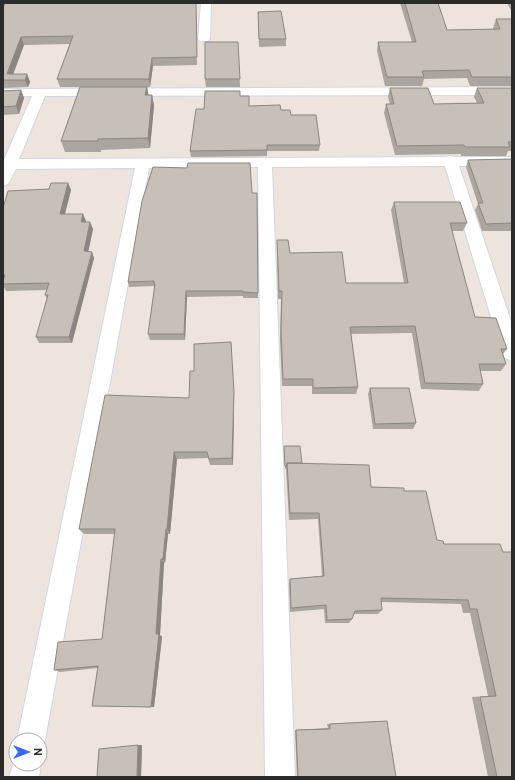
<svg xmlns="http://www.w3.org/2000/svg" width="515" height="780" viewBox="0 0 515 780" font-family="Cabin,sans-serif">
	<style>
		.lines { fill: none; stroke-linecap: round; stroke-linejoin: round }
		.street-casing { stroke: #d2d6e4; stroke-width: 2 }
		.street { fill: #fff; fill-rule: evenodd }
		.wall { fill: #aaa59e }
		.shaded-wall { fill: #8b8681 }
		.building { fill: #c6c0b8; stroke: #8b8681 }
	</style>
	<rect width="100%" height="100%" fill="#ede5dd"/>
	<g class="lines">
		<g class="street-casing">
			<path id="street" d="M201 3H211L210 39 208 41H200L198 39Z
				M512 87V95L45 96 19 159 445 157 450 156 455 157H512V165L459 166 512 324V361L505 358 502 353 445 166 272 167 295 777H265L258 167 149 168 45 740 40 750V740H17L135 168 16 169 8 184 3 186V162L32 96 3 97V89Z
				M16 756V764H40V761L41 764 39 777H9Z"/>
		</g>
		<use href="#street" class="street"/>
	</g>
	<path class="wall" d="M196 3 197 65 153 66 150 87H147L148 95H152L154 106 150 148 101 150V152H65L61 141 80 87H60L57 79 70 44 24 45 13 74H27L30 82 28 87 3 88V8Z
		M400 3H438L447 30 493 29V28L496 19H512V86H470L467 78 424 79 422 86H385L377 51 378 42H412Z
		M507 3H512V12Z
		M258 12 286 39V46L259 47Z
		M238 42 240 87H206L205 79Z
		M390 88 434 104 477 103 474 97 477 88H512V151H508L506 156H461V154L395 155 384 113 386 104H390L388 97Z
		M21 90 24 98 19 114 3 115V91Z
		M240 96 249 106 281 110 291 115 320 145 319 151H267V156L191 157 190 151 204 109Z
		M512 159V231H482L475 210 478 204 466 167 468 160Z
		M187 168 252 193H257L258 298H243V296L187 297 185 340H150L148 334 155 286 129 287 128 282Z
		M68 183 71 190 65 214H83L86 221 85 222 93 229 88 251 94 258 72 343H39L36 337 47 299 45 295 47 290 6 291 3 285V208L49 189Z
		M394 202 467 223 463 231H452L475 317 507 349 503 354 506 364 501 371H480L483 384 479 391 421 389 412 333 351 334 358 387 356 394H312V386H282L280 339 281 299H278L277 248V240L290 253 346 283H404L391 210Z
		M370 388 416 423 413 429H373L368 394Z
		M234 400 233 465H210L208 458 177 459 170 534H168L165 563H164L160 635 162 637 154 707 92 706 98 668 60 672 54 670 102 639 115 534H84L79 529Z
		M284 446 302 463 371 487 404 491 437 540 444 544H500L512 777H488L472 697 488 696 470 613H463L461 604 381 602 382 610 378 614H353L352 619 349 623H325L324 609 290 612 289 583 290 579 322 576 318 519 289 520 286 469H285Z
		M383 721 396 777H297L295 730 328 728 327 724Z
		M142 745 141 777H97L99 749Z"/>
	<path class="shaded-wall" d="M21 37 24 45 11 80 7 74Z
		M152 58 153 66 150 87 149 79Z
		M27 74 30 82 28 87 25 80Z
		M147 87 149 97 145 95Z
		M21 90 24 98 19 114 16 106Z
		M152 95 154 106 150 148 148 138Z
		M68 183 71 190 63 221 60 214Z
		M83 214 86 221 84 229 81 222Z
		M90 222 93 229 87 258 84 251Z
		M92 252 94 258 72 343 69 337Z
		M186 291 187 297 185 340 184 334Z
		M231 342 234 400 233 465 232 458Z
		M174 452 177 459 170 534 167 529Z
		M166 529 168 534 165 563 163 559Z
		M161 559 164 563 160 635 162 637 154 707H151Z
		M138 745H142L141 777H137Z"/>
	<path class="building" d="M5 3H196L197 57 152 58 149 79H57L73 36 21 37 7 74H27L25 80H3V8Z
		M405 3H438L447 30 500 29 496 19H512V77H472L469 70 422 71 424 77H387L378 42H416Z
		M281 11 286 39H259L258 12Z
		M205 42H238L240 79H205Z
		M80 87H147L145 95H152L148 138 98 139V141H61Z
		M390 88H428L434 104 484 103 477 88H512V142H508L510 147H465L464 145 397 146 386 104H394Z
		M21 90 16 106 3 107V91Z
		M205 91H240V96H249V106L280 105 281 110H290L291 115H316L320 145H267V150L190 151 196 109H204Z
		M512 159V223L486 224 478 203H483L468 160Z
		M188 163H250L252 193H257L258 293 243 292V291H186L184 334H148L155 284H154V281L128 282 142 201 153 167 187 168Z
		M51 183H68L60 214H83L81 222H90L84 251 92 252 69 337H36L48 295H45L49 283 3 284V281L5 275H3V208L8 191 49 189Z
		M394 202H460L467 223H450L475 317 496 318 507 349H501L506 364H479L483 384 425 383 415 326 350 327 358 387 313 388V379H283L281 332 282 291H279L277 240H288L290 253 342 252 346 283H408Z
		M231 342 234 392 232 458 209 459 207 452H174L167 529H166L163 559H161L156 634H159L151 707 92 706 98 666 54 670 58 642 102 639 115 529H79L105 395 189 398 190 371H194V344Z
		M370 388H409L416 423 375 424Z
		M284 446H300L302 463H287V466H285Z
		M287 463 369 465 371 487 404 488V491H426L437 540 443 541 444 544H500L503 552H512V777H497L480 697 496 696 477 609H470L468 600 381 598 382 610 355 611 352 619 327 620 326 605 291 608 290 579 324 576 319 513H290Z
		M387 721 396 777H298L296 730 330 729V724Z
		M138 745 137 777H97L99 749Z"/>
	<rect width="515" height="780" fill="none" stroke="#2b2b2b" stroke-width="8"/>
	<g transform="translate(28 752) rotate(90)"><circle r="19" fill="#ffffff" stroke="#aaaaaa"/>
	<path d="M0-3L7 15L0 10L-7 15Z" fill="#3869ff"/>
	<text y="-6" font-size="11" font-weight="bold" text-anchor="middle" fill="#2b2b2b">N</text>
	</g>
</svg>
